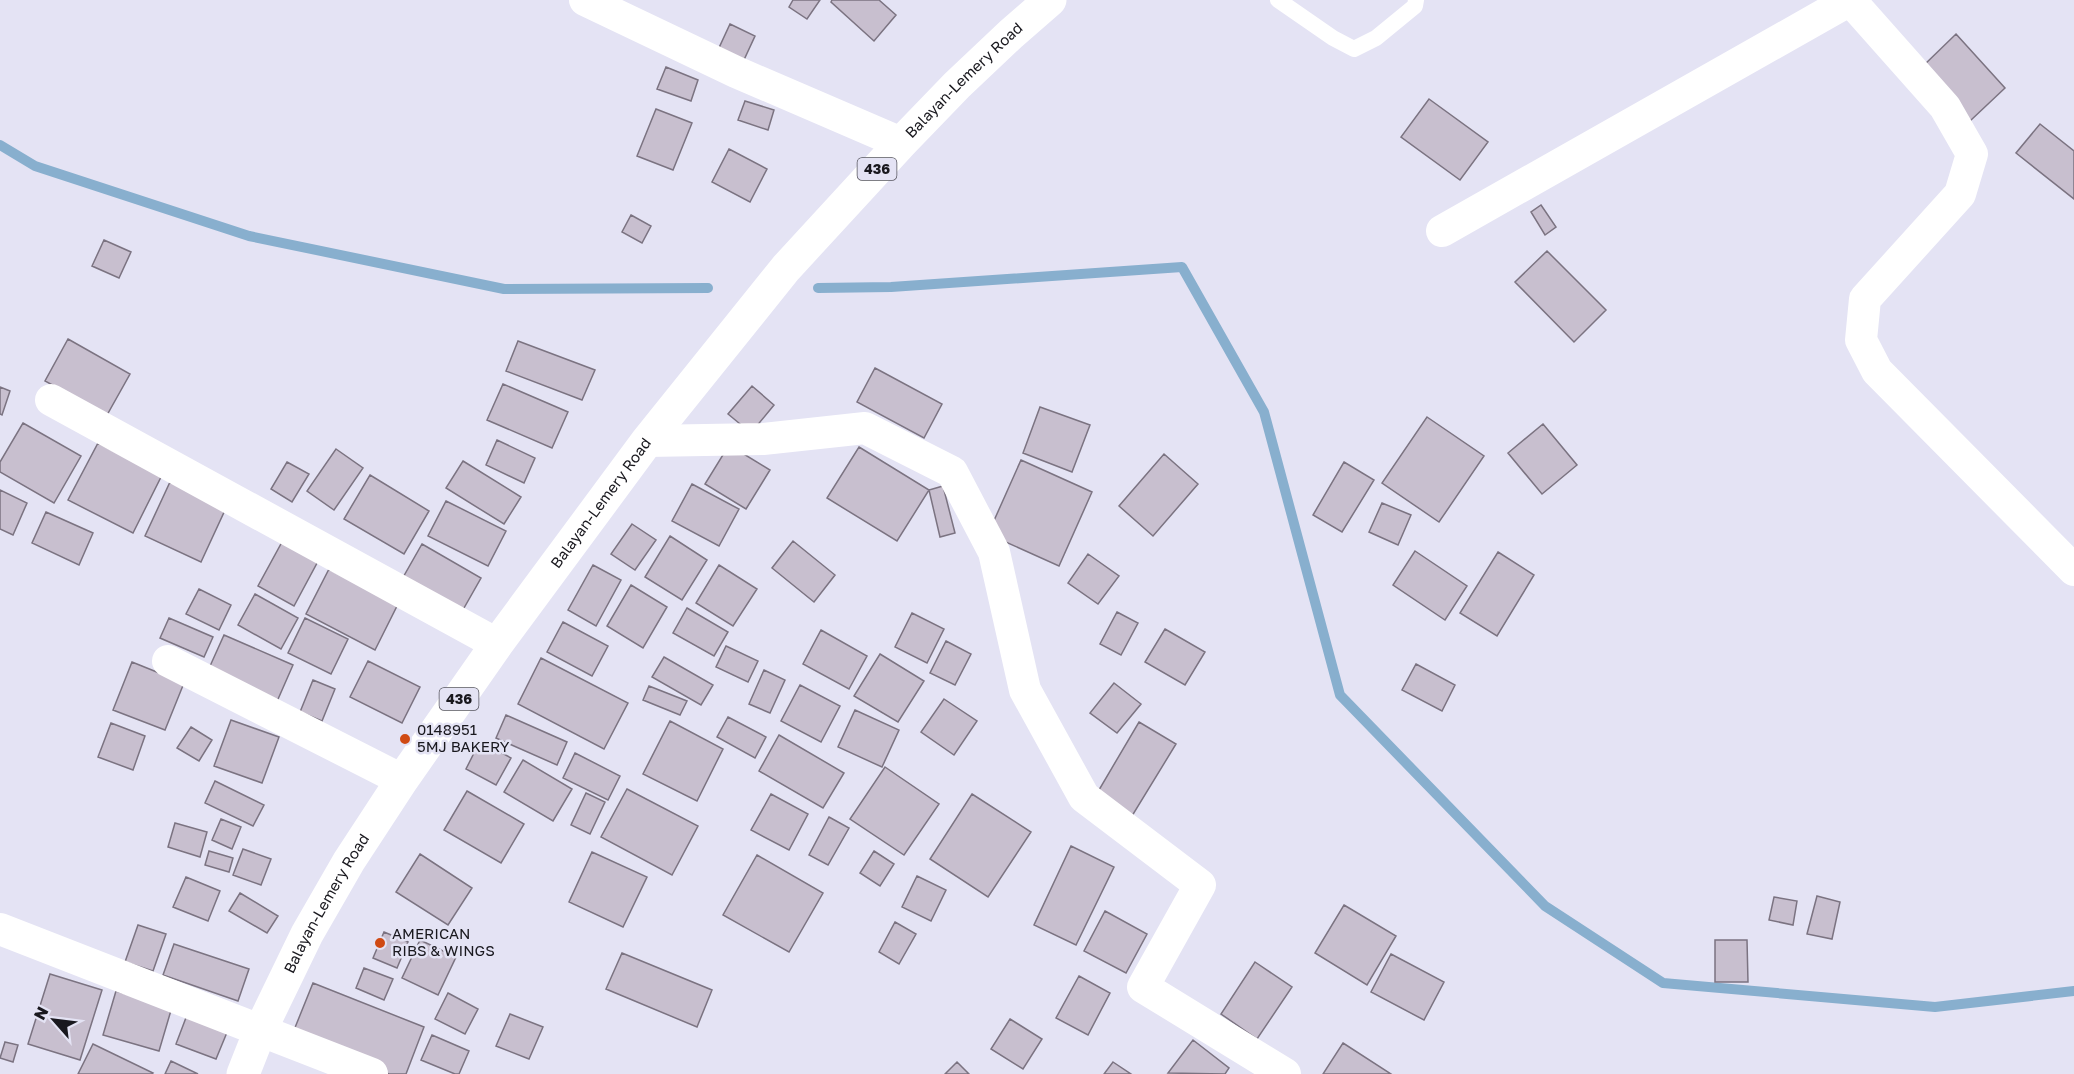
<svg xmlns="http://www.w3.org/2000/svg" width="2074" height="1074" viewBox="0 0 2074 1074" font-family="'Golos Text',sans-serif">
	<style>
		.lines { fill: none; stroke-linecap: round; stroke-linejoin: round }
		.stream { stroke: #88afce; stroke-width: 10 }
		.building { fill: #c8bfcf; stroke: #7b7381; stroke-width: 1.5 }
		.lane { stroke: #fff; stroke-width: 16 }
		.street { stroke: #fff; stroke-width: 32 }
		.primary { stroke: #fff; stroke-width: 33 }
		.poi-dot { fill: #d04a13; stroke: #e4e3f4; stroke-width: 2 }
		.labels { text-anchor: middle; stroke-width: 5; stroke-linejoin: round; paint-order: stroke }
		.shield { fill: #e4e3f4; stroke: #56555e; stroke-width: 1.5 }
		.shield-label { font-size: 14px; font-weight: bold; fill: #19181e }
		.street-label { font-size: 15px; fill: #19181e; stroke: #e4e3f4 }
		.poi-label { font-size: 15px; fill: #19181e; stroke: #e4e3f4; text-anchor: start }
	</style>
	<rect width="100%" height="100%" fill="#e4e3f4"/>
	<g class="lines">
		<path class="stream" d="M0 145 35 166 249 236 504 289 708 288
			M818 288 891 287 1182 267 1264 412 1340 695 1545 906 1663 983 1935 1007 2074 991"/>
	</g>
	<path class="building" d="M793 0H820L807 19 789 7Z
		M832 0H879L896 15 874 41 831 2Z
		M730 24 755 36 743 62 718 50Z
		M1956 34 2005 88 1970 121 1921 68Z
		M666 67 698 80 691 101 657 89Z
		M1429 99 1488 142 1460 180 1401 137Z
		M745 101 774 110 768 130 738 120Z
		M656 109 692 123 673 170 637 156Z
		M2040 124 2074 151V199L2016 153Z
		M729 149 767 169 750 202 712 182Z
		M1541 205 1556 227 1545 235 1531 212Z
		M631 215 651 226 642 243 622 232Z
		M104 240 131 252 119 278 92 266Z
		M1547 251 1606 310 1574 342 1515 282Z
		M68 339 130 374 107 415 45 381Z
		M518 341 595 370 582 400 506 371Z
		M875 368 942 404 924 438 857 402Z
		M503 384 568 412 552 448 487 420Z
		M752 386 774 405 751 433 728 414Z
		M0 387 10 391 2 415 0 414Z
		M1040 407 1090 425 1072 472 1023 453Z
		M1427 417 1484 456 1439 522 1382 483Z
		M23 423 81 456 54 503 0 472V462Z
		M1543 424 1577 465 1542 494 1508 453Z
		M497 440 535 458 524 483 486 465Z
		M98 443 162 475 133 533 68 500Z
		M729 445 770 470 746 509 705 484Z
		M859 447 929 490 897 541 827 498Z
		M336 449 363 468 334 510 307 491Z
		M1164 454 1198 484 1153 536 1119 506Z
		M1021 460 1092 492 1059 566 988 534Z
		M463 461 521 497 504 524 446 488Z
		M287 462 309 474 292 502 271 489Z
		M1344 462 1374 480 1342 532 1313 515Z
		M370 475 429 511 404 554 344 519Z
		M170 482 226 508 201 562 145 536Z
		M692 484 739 509 719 546 672 521Z
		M943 486 955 533 940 537 929 490Z
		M0 490 27 503 13 535 0 529Z
		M446 501 506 531 488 566 428 536Z
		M1382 503 1411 515 1398 545 1369 532Z
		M46 512 93 533 79 565 32 543Z
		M632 524 656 540 635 570 611 554Z
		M288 531 324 550 294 606 258 586Z
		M670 536 707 560 682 600 645 577Z
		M793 541 835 575 814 602 772 568Z
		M422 544 481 578 460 615 401 581Z
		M1415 551 1467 586 1445 620 1393 585Z
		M1498 552 1534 575 1497 636 1460 613Z
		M1088 554 1119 576 1098 604 1068 583Z
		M593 565 621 580 596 626 568 610Z
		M719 565 757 589 733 626 696 603Z
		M329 569 398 604 375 650 306 614Z
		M631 585 667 607 643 648 607 626Z
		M199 589 231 605 219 630 186 614Z
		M255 594 298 618 281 649 238 625Z
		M687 608 728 632 714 656 673 633Z
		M1117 612 1138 623 1121 655 1100 644Z
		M912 613 944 629 927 663 895 647Z
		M169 618 213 637 204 657 160 638Z
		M305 618 348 639 331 674 288 653Z
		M563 622 608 646 592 676 547 652Z
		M1165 629 1205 652 1185 685 1145 662Z
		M821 630 867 656 849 689 803 664Z
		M224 635 293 665 275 706 206 675Z
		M946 641 971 654 955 685 930 673Z
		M726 646 758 661 748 682 716 667Z
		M880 654 924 681 898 722 854 696Z
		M664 657 713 685 701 705 652 677Z
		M541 658 628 703 604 749 518 704Z
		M368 661 420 687 402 723 350 697Z
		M132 662 184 683 165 730 113 710Z
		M1416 664 1455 685 1442 711 1402 690Z
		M764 670 785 680 770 713 749 704Z
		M313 680 335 689 322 721 300 712Z
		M1114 683 1141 704 1117 733 1090 713Z
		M800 685 840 706 821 742 781 721Z
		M649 686 687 701 680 715 643 700Z
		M944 699 977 721 954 755 921 732Z
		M855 710 899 730 882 767 838 747Z
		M506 715 567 742 557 765 496 738Z
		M728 717 766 737 755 758 717 737Z
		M231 720 279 737 262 783 214 766Z
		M670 721 723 749 697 801 643 774Z
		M1139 722 1176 744 1132 816 1096 795Z
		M111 723 145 736 133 770 98 757Z
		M191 727 212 740 199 761 177 748Z
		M779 735 844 773 823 808 759 771Z
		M480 741 511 758 496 785 466 769Z
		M575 753 620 776 608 800 563 778Z
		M523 760 572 789 553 821 504 792Z
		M885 767 939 804 904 855 850 819Z
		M215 781 264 805 253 826 205 803Z
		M627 789 698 826 672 875 601 837Z
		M467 791 524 824 501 863 444 830Z
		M586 793 605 802 590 834 571 825Z
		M771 794 808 814 789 850 751 830Z
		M972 794 1031 832 988 897 930 859Z
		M829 817 849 828 828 865 809 855Z
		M221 819 241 827 232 849 212 840Z
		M175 823 207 832 200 857 168 847Z
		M1071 846 1114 867 1076 945 1034 925Z
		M243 849 271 859 261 885 233 875Z
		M209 851 233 858 229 872 205 865Z
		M874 851 894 864 880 886 860 873Z
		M592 852 647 877 623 927 569 902Z
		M420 854 472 888 448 925 396 892Z
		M757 855 823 893 789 952 723 915Z
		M917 876 946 890 931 921 902 907Z
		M186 877 220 891 208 921 173 907Z
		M240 893 278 916 267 933 229 911Z
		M1817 896 1840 902 1832 939 1807 934Z
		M1774 897 1797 901 1793 925 1769 920Z
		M1344 905 1396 936 1367 985 1315 953Z
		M1105 911 1147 934 1126 973 1084 951Z
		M895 922 916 934 899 964 879 952Z
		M138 925 166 934 153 971 125 962Z
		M384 932 408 942 397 968 373 958Z
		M420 940 456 957 438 995 402 978Z
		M1715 940H1747L1748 982H1715Z
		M174 944 249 969 238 1001 163 975Z
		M622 953 712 990 697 1027 606 989Z
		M1391 954 1444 982 1424 1020 1371 992Z
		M1255 962 1292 987 1257 1039 1221 1014Z
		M364 968 393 979 384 1000 356 988Z
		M50 974 102 990 80 1060 28 1044Z
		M1079 976 1110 993 1088 1035 1056 1018Z
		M313 983 424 1027 406 1074H389L292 1035Z
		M116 991 172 1007 159 1051 103 1035Z
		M448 993 478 1009 465 1034 435 1019Z
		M510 1014 543 1027 529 1059 496 1046Z
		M187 1015 228 1030 216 1059 176 1044Z
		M1010 1019 1042 1039 1023 1069 991 1049Z
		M432 1035 469 1051 459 1074H455L421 1060Z
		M1193 1040 1229 1068 1225 1074 1168 1073Z
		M5 1042 18 1045 13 1062 0 1058Z
		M1343 1043 1391 1074H1323Z
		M93 1044 153 1073 152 1074H78Z
		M171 1061 198 1074H165Z
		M957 1062 969 1074H945Z
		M1113 1062 1131 1074H1104Z"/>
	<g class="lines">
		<path class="lane" d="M1278 0 1333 38 1354 49 1376 38 1415 6 1416 0"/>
		<path class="street" d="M585 0 736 72 901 143
			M1850 0 1945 107 1972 154 1960 194 1865 299 1861 340 1877 371 2074 570
			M1442 231 1850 0
			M51 400 497 644
			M647 441 763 439 865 428 952 472 994 552 1025 690 1084 797 1200 885 1143 987 1285 1074
			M168 661 402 780
			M0 929 372 1074"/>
		<path class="primary" id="s1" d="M243 1074 260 1031 307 934 349 861 402 780 497 644 647 441 786 268 901 143 957 85 1011 34 1050 0"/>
	</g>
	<g class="poi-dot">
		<circle cx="405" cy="739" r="6"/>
		<circle cx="380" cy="943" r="6"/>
	</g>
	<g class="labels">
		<g class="shield">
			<rect x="857.5" y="158" width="39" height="22" rx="4.5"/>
			<rect x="439.5" y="688" width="39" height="22" rx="4.5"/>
		</g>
		<g class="shield-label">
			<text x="877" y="174">436</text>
			<text x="459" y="704">436</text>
		</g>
		<g class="street-label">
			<text dy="5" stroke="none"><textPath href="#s1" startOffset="1234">Balayan-Lemery Road</textPath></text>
			<text dy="5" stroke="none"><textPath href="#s1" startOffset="676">Balayan-Lemery Road</textPath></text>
			<text dy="5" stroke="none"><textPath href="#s1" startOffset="190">Balayan-Lemery Road</textPath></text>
		</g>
		<g class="poi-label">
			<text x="417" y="735">0148951<tspan x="417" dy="17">5MJ BAKERY</tspan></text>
			<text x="392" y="939">AMERICAN<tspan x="392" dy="17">RIBS &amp; WINGS</tspan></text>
		</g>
	</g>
	<g transform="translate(54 1020) rotate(298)" stroke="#e4e3f4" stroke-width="4.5" paint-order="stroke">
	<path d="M0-4.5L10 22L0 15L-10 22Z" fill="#19181e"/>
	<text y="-9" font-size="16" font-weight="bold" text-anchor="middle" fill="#19181e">N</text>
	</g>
</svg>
